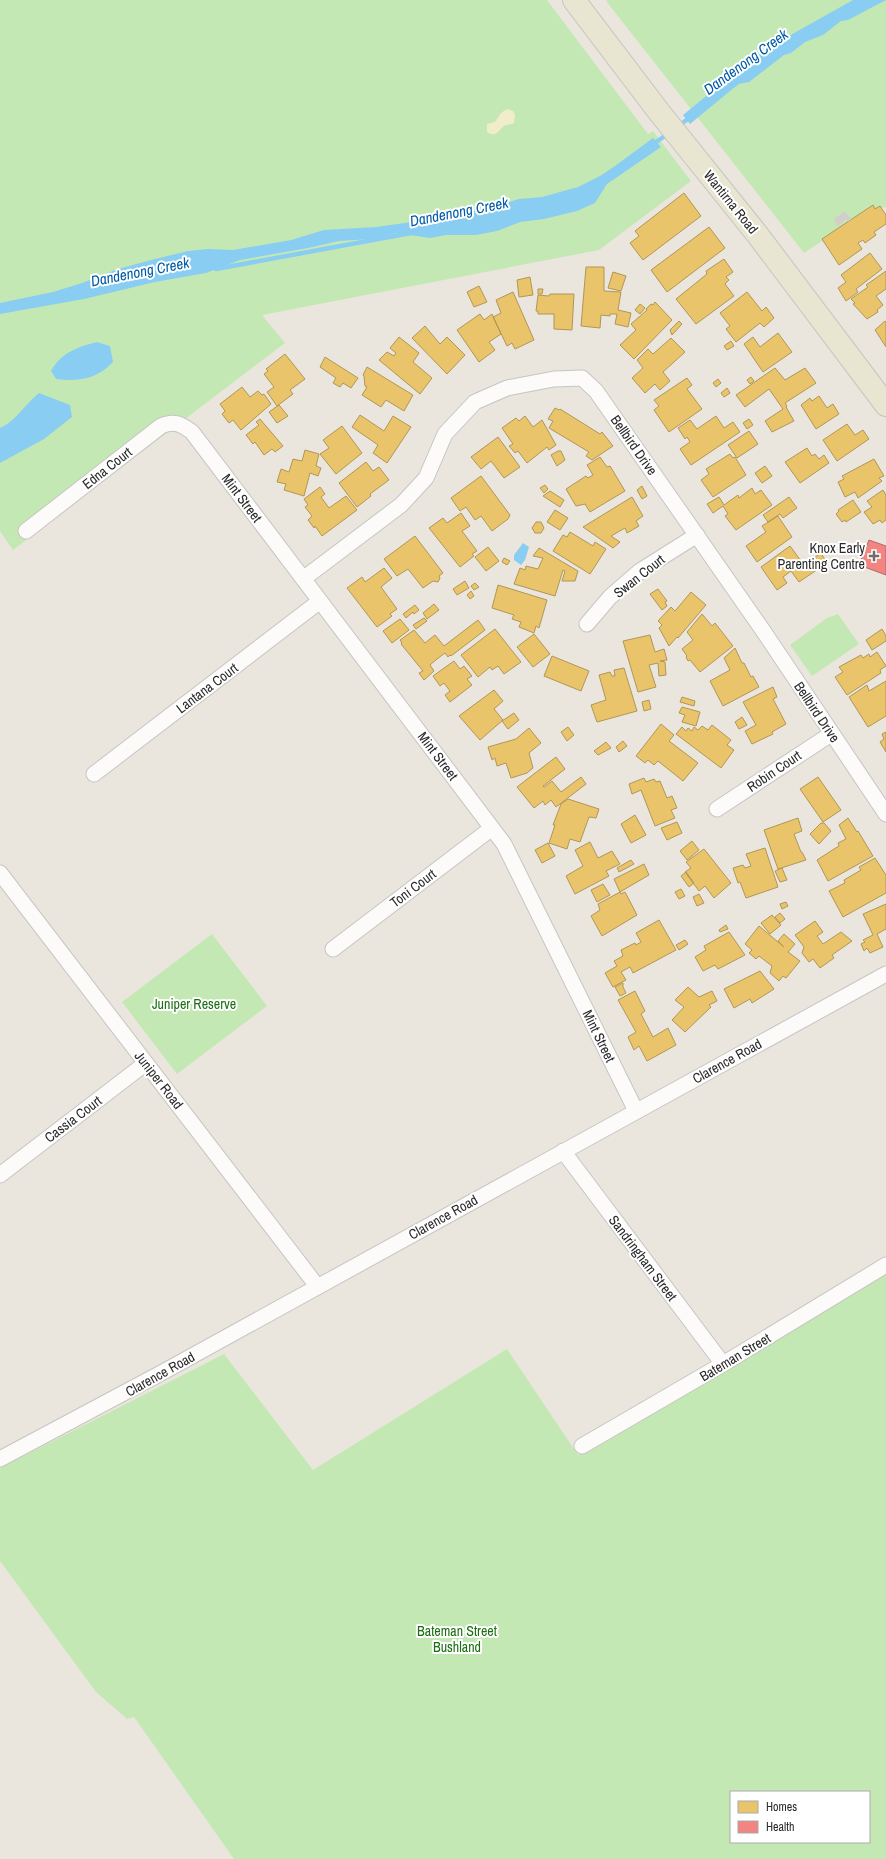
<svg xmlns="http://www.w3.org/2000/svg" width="886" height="1859" viewBox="0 0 886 1859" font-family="'Archivo Narrow',sans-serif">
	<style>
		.green { fill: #c4e8b3; fill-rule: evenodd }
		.sand { fill: #f1edca }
		.water { fill: #8acdf2 }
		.homes { fill: #e9c46a; stroke: #b09657 }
		.health { fill: #f28482; stroke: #b66968 }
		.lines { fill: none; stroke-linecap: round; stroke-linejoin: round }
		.stream { stroke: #8acdf2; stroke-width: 4.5 }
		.building { fill: #d2cfca; stroke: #d4d1ca }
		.street-casing { stroke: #c6c5c4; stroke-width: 17 }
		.primary-casing { stroke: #c5c4c0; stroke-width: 24 }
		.street { stroke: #fcfbfa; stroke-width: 15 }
		.primary { stroke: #e8e5d1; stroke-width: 22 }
		.poi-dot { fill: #6d6c69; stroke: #fff; stroke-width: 1.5 }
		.labels { text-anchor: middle; stroke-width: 4; stroke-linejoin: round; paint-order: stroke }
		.street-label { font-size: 14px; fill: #2a2a2a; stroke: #fff }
		.poi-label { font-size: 14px; fill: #2a2a2a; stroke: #fff; text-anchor: end }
		.park-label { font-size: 14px; fill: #1b6e12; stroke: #fff }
		.water-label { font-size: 15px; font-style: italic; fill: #005ca7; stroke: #fff }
	</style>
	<rect width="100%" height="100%" fill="#eae6de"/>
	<path class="green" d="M0 0H547L648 134 653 131 691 181 599 250 262 315 285 343 13 550 0 531Z
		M608 0H886V207L865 212 804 253 606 1Z
		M838 614 859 644 812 676 790 645 827 618Z
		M212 934 267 1006 177 1074 122 1002Z
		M886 1274V1859H234L134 1717 127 1719 96 1692 0 1561V1468L224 1354 313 1470 507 1349 578 1455ZM731 1792H869V1842H731Z"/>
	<path class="sand" d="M507 109 513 111 515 115 514 123C510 125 507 124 504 126 498 130 497 138 487 132V124L495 122 501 113Z"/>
	<path class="water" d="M853 0H886L848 20 841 21 823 35 805 42 791 53 784 55 749 82 739 84 730 91 690 124 683 115 738 70 771 46Z
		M653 138 661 147 607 184 595 203 577 211 544 219 520 222 497 231 476 235H446L430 238 397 233 372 239 339 241 308 248 240 260 206 273 155 282 84 299 0 314V303L53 292 82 283 118 269 151 260 188 251 208 249 233 250 291 240 324 230 376 227 412 222 484 209 519 199 542 197 578 187 600 176 615 166Z
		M97 342 110 346 113 362C97 379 79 382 56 379L51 371C61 353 77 347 97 342Z
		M39 393 70 405 72 417 44 439 0 463V428C16 421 25 404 39 393Z
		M523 543 529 547 525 560 521 565 514 560V555Z"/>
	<path class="homes" d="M684 193 701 216 643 260 630 243 639 236 635 231Z
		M873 205 875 209 880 206 886 215V224L874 232 876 235 865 243 863 240 858 243 862 249 839 265 822 239Z
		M709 227 725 248 667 292 651 270Z
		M870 253 882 269 856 289 858 292 846 301 838 288 846 282 841 275Z
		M724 259 733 272 726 277 729 280 725 284 734 296 696 324 676 299 707 274 706 271Z
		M586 267H604V291L621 292 618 310 631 313 628 327 615 324 617 314H610V316L601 315 600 328 581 326Z
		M886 271V289L876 296 883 305 877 310 878 312 867 319 853 304 855 303 851 299 868 287 866 285Z
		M613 272 626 276 621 291 608 288Z
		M530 277 533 295 519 297 517 280Z
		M479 286 487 302 474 307 467 292Z
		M538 289H543L542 294H538Z
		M513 292 534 340 515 349 512 343 507 346 493 317 501 313 496 300Z
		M747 292 762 311 766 307 774 318 764 327 760 323 736 342 726 329 730 326 720 313Z
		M550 294H574L572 330 554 329V314H538V311H536L538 295 549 296Z
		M655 302 672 320 634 359 620 345 636 330 631 324 647 310 646 309 651 304 653 305Z
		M640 304 645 308 640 314 635 310Z
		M480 314 484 320 492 314 501 334 489 342 495 350 479 362 457 330Z
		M679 321 682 324 672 335 670 330Z
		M885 321 886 322V347L875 330Z
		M425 326 440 344 447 337 465 355 447 374 412 338Z
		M778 333 792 352 763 372 744 344 753 337 760 347Z
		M399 337 419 353 413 362 432 378 420 394 379 360 387 352 394 356 396 353 390 348Z
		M671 338 685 352 663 372 670 381 660 390 655 384 645 393 632 378 643 368 637 360 648 349 653 354Z
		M731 341 734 346 727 350 724 346Z
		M285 354 305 379 290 390 293 394 277 406 267 392 274 387 264 374 268 371 266 369Z
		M325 357 358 378 351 388 343 383 340 387 333 383 336 378 320 367Z
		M367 367 413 395 404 411 386 400 381 407 362 395 367 387 365 386 364 376 363 375Z
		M775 368 785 380 805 368 816 383 785 403 787 406 786 407 794 421 772 432 765 421 783 409 769 389 745 407 736 395Z
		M751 377 754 381 750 384 747 380Z
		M687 378 692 385 687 389 702 409 669 432 654 410 659 406 654 400Z
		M718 379 721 383 716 387 713 383Z
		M242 387 250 397 258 391 262 395 264 394 271 404 241 430 233 420 229 423 222 414 225 411 220 404Z
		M727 388 730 393 724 397 721 393Z
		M819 396 827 408 833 404 839 414 816 429 801 405 810 398 812 401Z
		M279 405 288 416 277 423 269 412Z
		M555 408 559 410 560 409 600 434 602 432 613 446 592 460 586 456 589 452 549 428 553 421 548 419Z
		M360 415 384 431 393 416 411 427 387 463 373 453 378 445 352 427Z
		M525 416 533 427 542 420 556 445 549 450 547 447 527 463 518 451 515 453 509 446 513 444 502 428 516 418 519 421Z
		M716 416 724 428 733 422 740 432 691 465 680 449 690 442 687 437 685 439 678 428 690 420 697 429Z
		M260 419 283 446 275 452 272 449 264 455 255 442 253 444 246 435 259 425 256 422Z
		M749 419 753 425 747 429 743 423Z
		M847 424 855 435 863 430 869 439 837 461 823 440Z
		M342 426 362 453 336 474 320 454 329 448 323 440Z
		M749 431 758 444 737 458 728 445Z
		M498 437 520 467 504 478 491 461 481 469 471 457Z
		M807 448 812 456 815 454 819 459 824 455 829 463 800 483 785 462Z
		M305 450 319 454 316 466 321 468 318 476 310 473 304 496 284 490 286 484 277 482 281 469 289 472 293 459 302 461Z
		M558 451H561L565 460 557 466 551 455Z
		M730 454 733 458 735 457 746 475 713 497 701 480 709 474 706 469Z
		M600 457 607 467 610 466 625 491 590 512 585 504 576 506 566 489 586 476 588 478 593 475 587 465Z
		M874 459 884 476 879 478 882 481 858 498 855 492 845 497 838 482 844 479 842 476Z
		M366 462 373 471 379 467 389 480 370 494 371 496 357 507 339 483Z
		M765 466 772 476 762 483 755 473Z
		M481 476 510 515 508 519 492 531 481 516 475 520 466 507 460 511 451 498Z
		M545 485 548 489 544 493 540 488Z
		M642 486 647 496 642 499 637 490Z
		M320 487 325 494 321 497 329 508 346 496 357 510 322 536 315 526 314 528 308 520 312 516 305 507 308 505 304 499Z
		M752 488 755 494 761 490 772 505 736 530 725 516 728 514 723 506 713 513 707 504 719 497 724 505 738 495 739 498Z
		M883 490 886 495V520L882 523 880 520 873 524 864 512 872 507 867 501Z
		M550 491 564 500 560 507 543 496Z
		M632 497 643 516 636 521 639 526 627 533 625 528 611 536 620 542 613 548 583 527Z
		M789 497 797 508 783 518 780 514 768 522 763 515Z
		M853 500 861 512 846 522 845 520 842 522 836 514 839 511 838 510Z
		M555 510 568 518 560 530 547 522Z
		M461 513 470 526 462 531 477 551 472 554 474 556 460 567 429 528 443 518 447 523Z
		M778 516 792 537 757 562 746 546 766 532 762 526Z
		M536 522H541L544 528 541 533H535L532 528Z
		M570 532 593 546 595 542 606 549 590 574 553 551 563 535 567 537Z
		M415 536 443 573 439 576 440 578 438 582 433 581 423 588 408 569 397 576 384 559Z
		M790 546 804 565 821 553 827 563 799 582 791 571 783 577 787 583 777 590 761 567Z
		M488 547 499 561 486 571 475 557Z
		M539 548 578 571 575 581H562L565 571 563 570 555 596 514 584 520 568 525 570 526 566 538 569 543 558 533 556Z
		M504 558 510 561 507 565 502 562Z
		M384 568 392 578 381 587 397 609 390 614 392 616 377 627 347 588 362 577 365 582Z
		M465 581 469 588 457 595 453 589Z
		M475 583 479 587 474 590 471 586Z
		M498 585 547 600 539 628 536 626 534 633 519 627 521 622 512 619 514 615 492 608Z
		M658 589 667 601 665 602 667 606 662 610 650 594Z
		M471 591 474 596 470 599 467 595Z
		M691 592 706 605 678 638 677 637 669 646 659 628 662 625 658 621 671 607 675 611Z
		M434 604 439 610 427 619 423 613Z
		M415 605 419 610 414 614 413 612 406 618 403 614Z
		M702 614 712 626 715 623 733 646 700 672 690 660 688 661 686 657 687 656 682 649 693 640 687 632Z
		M424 618 427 621 416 629 413 625Z
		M400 619 409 630 392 643 383 631Z
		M478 620 485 630 451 656 450 655 448 657 445 653 437 659 430 665 434 671 424 680 419 673 423 671 401 644 402 643 400 640 414 630 425 643 435 635 444 646Z
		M495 629 521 662 504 674 498 666 492 670 490 667 478 677 461 655Z
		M882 629 886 636V641L872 650 866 640Z
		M534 634 550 654 533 667 517 647Z
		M650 635 655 652 664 649 667 660 660 661 665 662 666 675 659 676 658 663 649 665 656 687 638 692 623 641Z
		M735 648 742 663H744L751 677 753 676 759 687 723 706 710 681 730 670 724 658Z
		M877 652 886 666 880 670 881 673 847 695 835 677 843 672 839 667 861 655 863 658 869 654 870 657Z
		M552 656 589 671 581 691 544 676Z
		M454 661 460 669 464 666 472 676 467 679 472 685 450 702 445 695 450 691 444 683 440 686 433 676Z
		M624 668 637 711 597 722 591 705 606 700 599 675 610 672 612 676H615L614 670Z
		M886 681V716L868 727 849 697 867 685 869 691Z
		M773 687 777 697 773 699 786 724 772 732 773 734 752 744 745 731 756 725 743 702Z
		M494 690 503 701 494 709 503 720 480 740 459 716Z
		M682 697 695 701 694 706 680 702Z
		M649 700 651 709 644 711 642 702Z
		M682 707 700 712 696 726 682 722 685 715 679 713Z
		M514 713 519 720 508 729 502 721Z
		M742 717 747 725 739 729 735 722Z
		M661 724 674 735 669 741 698 763 683 781 658 761 654 765 648 760 645 763 636 756Z
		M712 725 731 740 727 745 734 750 721 768 676 734 682 727 686 731 688 728 692 731 694 727 698 730 702 726 708 730Z
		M568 727 574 735 567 741 561 732Z
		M529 728 541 743 529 753 533 768 527 773 511 778 506 763 497 766 495 758 492 760 488 747 516 739Z
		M886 732V752L880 742 884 739 882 734Z
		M623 741 627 746 619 752 616 747Z
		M606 742 611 748 598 755 594 751Z
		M556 757 565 769 543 786 544 787 552 781 561 792 581 777 586 784 556 807 551 800 545 805 543 801 534 808 517 787Z
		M818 777 841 810 823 822 800 789Z
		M644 778 646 782 654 779 656 782 660 781 667 798 672 796 677 808 671 810 675 818 655 826 641 790 632 794 629 784Z
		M568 799 599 809 596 818 589 817 580 842 570 839 567 849 549 843 555 825H553L561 804Z
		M635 815 646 835 631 843 621 824Z
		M798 818 802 831 794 834 801 852H802L806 860 778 869 764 830Z
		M848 818 857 832 858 831 873 856 828 881 817 860 834 849 839 846 838 843 846 839 839 825Z
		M677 822 682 833 667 840 661 828Z
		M821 823H824L831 831 819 844 810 834Z
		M692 841 699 850 687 860 680 851Z
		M590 842 598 858 612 851 620 864 606 871 609 876 575 894 566 876 583 866 575 850Z
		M548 843 555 856 542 863 535 850Z
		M765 848 778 887 746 898 740 882 738 883 733 868 743 865 745 868 751 866 746 854Z
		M704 849 731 883 714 898 705 886 699 891 685 872 691 868 686 862Z
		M875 858 886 875V893L843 917 829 891 845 883 844 880 861 870 859 867Z
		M631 860 634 864 619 872 617 868Z
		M644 864 649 875 620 892 614 879Z
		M782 868 787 880 780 882 775 871Z
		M686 872 694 883 689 887 681 876Z
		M603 884 610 895 597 902 591 890Z
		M681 889 685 896 679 899 675 892Z
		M620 892 621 894 625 892 637 915 602 936 591 916 600 910 598 904Z
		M699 894 704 903 697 906 693 897Z
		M786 902 788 906 782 909 780 904Z
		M886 904V929L877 934 883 947 870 953 867 948 864 951 861 944 865 942 863 940 873 935 863 914Z
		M780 913 785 919 780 923 775 917Z
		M772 915 781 925 770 934 761 923Z
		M659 920 676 950 633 973 630 967 621 972 626 980 613 987 605 973 617 966 614 961 623 956 621 950 635 943 636 945 641 942 636 933Z
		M815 921 823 932 817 936 823 944 841 932 852 941 832 955 834 958 820 968 813 959 809 962 802 953 804 947 795 935Z
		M726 925 728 929 720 932 719 930Z
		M759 926 784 947 778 941 784 934 795 944 788 952 800 961 786 978 783 976 779 981 770 973 772 966 759 956 756 959 749 953 752 950 745 944Z
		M729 932 745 955 718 969 715 965 703 971 695 957 706 950 704 946Z
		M685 940 688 944 679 950 676 945Z
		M760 971 774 989 752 1003 750 999 734 1008 724 989Z
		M623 983V987L626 993 620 996 615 987Z
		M688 987 699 997 712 991 717 1001 709 1005 711 1007 685 1032 672 1020 684 1007 675 1000Z
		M635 991 645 1011 641 1014 653 1037 668 1028 676 1045 647 1061 639 1046 634 1050 628 1037 636 1032 618 1000Z"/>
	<path class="health" d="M869 540 886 546V575L859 565Z"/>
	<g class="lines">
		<path class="stream" d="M678 126 691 117
			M652 145 669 133
			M216 269 411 233"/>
	</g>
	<path class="building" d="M845 212 851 219 848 221 846 219 838 226 834 219Z"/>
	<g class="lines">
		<g class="street-casing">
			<path id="street" d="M26 531 161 426C174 420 181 424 192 432L504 844 636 1111
				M303 579 401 505 426 478 445 434 475 402 507 388 554 379 582 378 596 391 764 632 886 814
				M587 624 610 597 640 571 697 535
				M94 774 320 601
				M717 809 831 734
				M0 873 317 1286
				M333 949 492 828
				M563 1151 723 1364
				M0 1175 146 1063
				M582 1446 723 1364 886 1265
				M0 1459 163 1372 886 974"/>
		</g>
		<g class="primary-casing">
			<path id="primary" d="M574 0 659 112 757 234 886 405"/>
		</g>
		<use href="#street" class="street"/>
		<use href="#primary" class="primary"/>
	</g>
	<path class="poi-dot" d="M872 550h4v4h4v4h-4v4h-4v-4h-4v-4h4z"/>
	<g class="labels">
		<g class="street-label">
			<text transform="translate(731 202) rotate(51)" y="5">Wantirna Road</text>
			<text transform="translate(634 445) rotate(55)" y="5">Bellbird Drive</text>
			<text transform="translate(107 468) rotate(-38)" y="5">Edna Court</text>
			<text transform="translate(242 498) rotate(53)" y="5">Mint Street</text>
			<text transform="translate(639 576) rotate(-38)" y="5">Swan Court</text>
			<text transform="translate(207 688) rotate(-37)" y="5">Lantana Court</text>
			<text transform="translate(817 712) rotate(56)" y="5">Bellbird Drive</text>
			<text transform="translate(438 756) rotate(53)" y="5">Mint Street</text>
			<text transform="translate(774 771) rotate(-34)" y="5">Robin Court</text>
			<text transform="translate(413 888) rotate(-37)" y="5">Toni Court</text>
			<text transform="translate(599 1036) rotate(64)" y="5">Mint Street</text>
			<text transform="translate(727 1061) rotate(-29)" y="5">Clarence Road</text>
			<text transform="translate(159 1080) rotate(52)" y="5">Juniper Road</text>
			<text transform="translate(73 1119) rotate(-37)" y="5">Cassia Court</text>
			<text transform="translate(443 1217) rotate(-29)" y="5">Clarence Road</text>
			<text transform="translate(643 1258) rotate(53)" y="5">Sandringham Street</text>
			<text transform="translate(735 1357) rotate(-31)" y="5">Bateman Street</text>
			<text transform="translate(160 1374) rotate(-29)" y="5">Clarence Road</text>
		</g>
		<g class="poi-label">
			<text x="865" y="553">Knox Early<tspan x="865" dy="16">Parenting Centre</tspan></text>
		</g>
		<g class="park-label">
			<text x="194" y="1009">Juniper Reserve</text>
			<text x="457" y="1636">Bateman Street<tspan x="457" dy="16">Bushland</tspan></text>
		</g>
		<g class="water-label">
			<text transform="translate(746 62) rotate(-36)" y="5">Dandenong Creek</text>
			<text transform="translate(459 212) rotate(-11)" y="5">Dandenong Creek</text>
			<text transform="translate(140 272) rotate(-11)" y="5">Dandenong Creek</text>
		</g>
	</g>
	<rect x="730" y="1791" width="140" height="52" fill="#ffffff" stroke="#aaaaaa"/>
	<rect x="738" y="1801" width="20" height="12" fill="#e9c46a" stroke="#aaaaaa"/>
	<text x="766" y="1811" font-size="12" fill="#2a2a2a">Homes</text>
	<rect x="738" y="1821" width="20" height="12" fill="#f28482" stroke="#aaaaaa"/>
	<text x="766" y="1831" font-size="12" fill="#2a2a2a">Health</text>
</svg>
